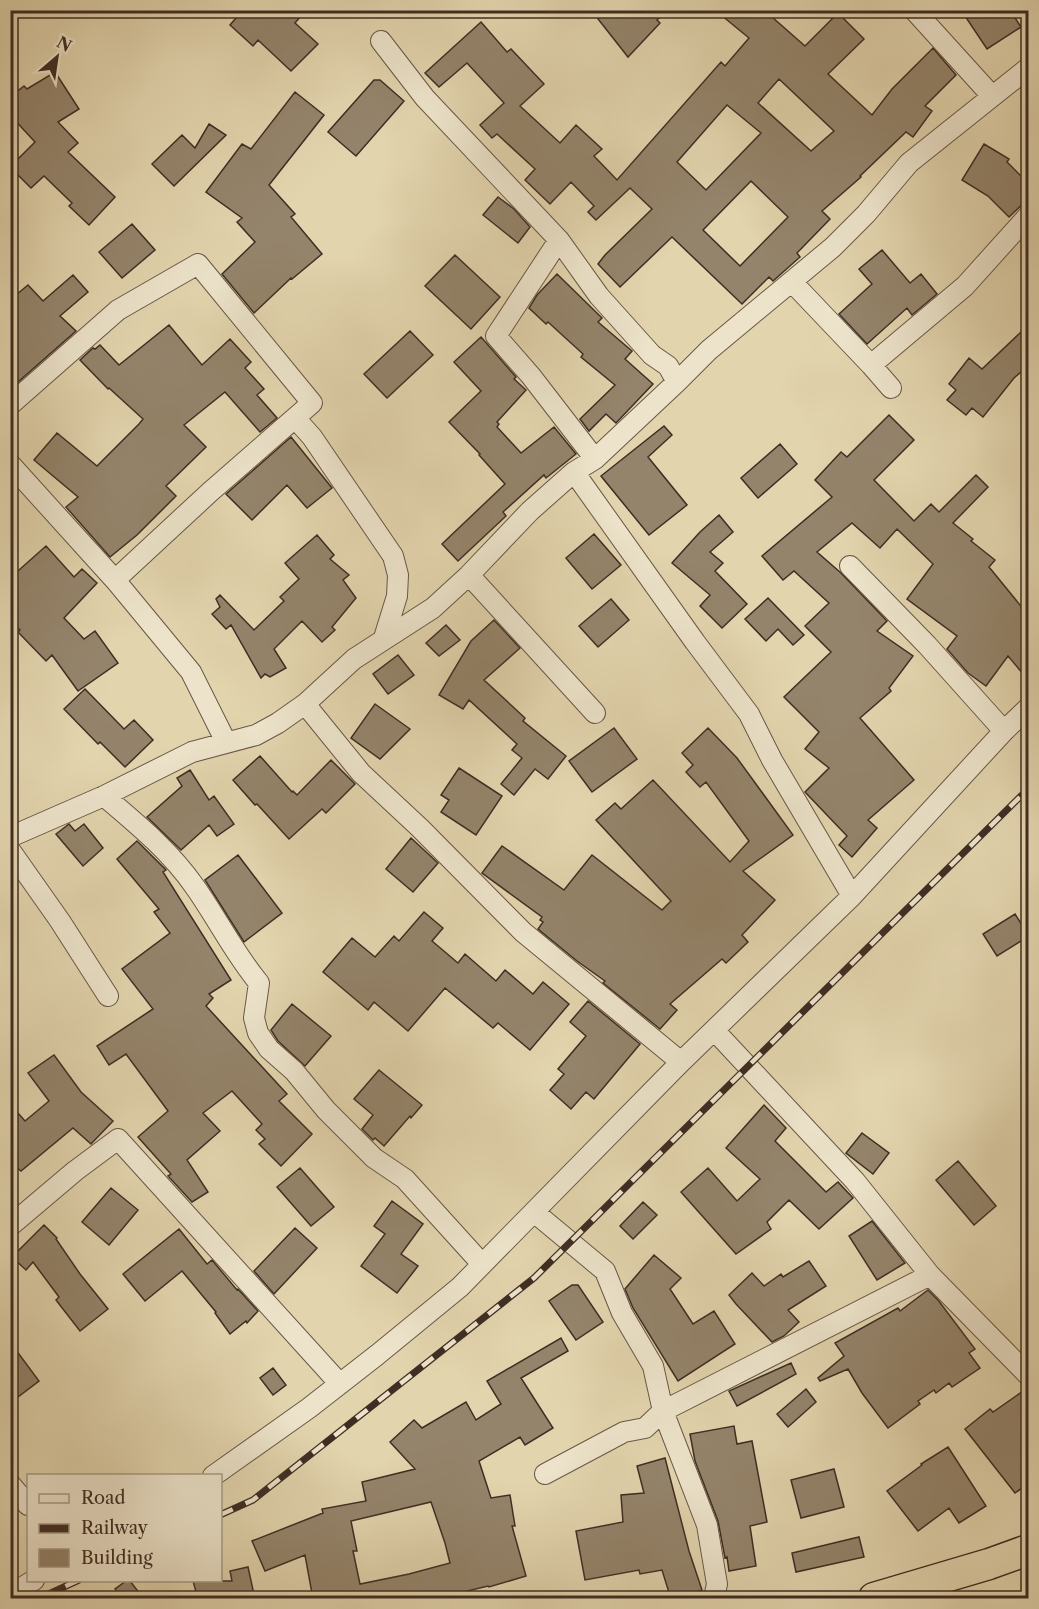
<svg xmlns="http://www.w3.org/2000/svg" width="1039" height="1609" viewBox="0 0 1039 1609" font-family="'Libre Caslon Text',serif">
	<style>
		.building { fill: #94846b; stroke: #3f2d24; stroke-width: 1.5; fill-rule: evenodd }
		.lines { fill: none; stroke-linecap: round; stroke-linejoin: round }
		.minor-casing { stroke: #685746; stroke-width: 22 }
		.highway-casing { stroke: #3f2d24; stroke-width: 33 }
		.minor { stroke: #ece3ca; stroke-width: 20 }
		.highway { stroke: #e2d4ad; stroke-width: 30 }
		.rail-casing { stroke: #3f2d24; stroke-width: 7 }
		.rail { stroke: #ece3ca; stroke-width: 4.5; stroke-dasharray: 14; stroke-linecap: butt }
	</style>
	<rect width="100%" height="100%" fill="#e2d4ad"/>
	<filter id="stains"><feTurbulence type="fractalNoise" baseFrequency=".00333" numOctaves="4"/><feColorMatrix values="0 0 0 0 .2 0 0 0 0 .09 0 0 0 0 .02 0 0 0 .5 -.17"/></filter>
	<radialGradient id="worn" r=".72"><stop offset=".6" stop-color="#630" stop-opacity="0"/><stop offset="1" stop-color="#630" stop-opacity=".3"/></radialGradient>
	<path class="building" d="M243 10H306L295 23 318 44 291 71 258 40 253 46 230 25Z
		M591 10H667L657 20 660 23 628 57Z
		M715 10H764L805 46 838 13 864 39 828 74 872 115 892 89 933 48 956 75 925 106 932 111 913 137 906 132 860 176 861 177 822 211 830 219 797 253 800 257 773 281 769 277 742 304 672 237 620 287 598 264 605 255 652 209 630 188 596 220 588 212 594 206 571 182 550 204 525 180 535 169 497 134 492 138 480 125 504 103 467 63 439 87 425 73 481 22 507 52 511 49 544 84 520 106 560 143 576 125 602 149 594 156 617 180 721 62 725 66 749 38ZM779 79 834 131 811 151 758 103ZM727 105 761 133 706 190 677 162ZM751 181 788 217 740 266 703 230Z
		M961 10H1010L1021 27 987 49Z
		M55 72 79 109 58 122 78 143 68 152 115 197 89 225 69 206 72 203 44 176 31 188 10 167 35 142 10 115V97L24 86 27 89Z
		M374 80H380L404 101 356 156 328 132Z
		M295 92 324 115 269 185 295 214 291 217 322 254 292 279 291 278 254 313 222 274 255 242 237 222 242 218 206 192 242 144 251 149Z
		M209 124 226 135 174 186 152 164 182 135 195 148Z
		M984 144 1009 159 1007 162 1029 184V198L1009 217 988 196 962 180Z
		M498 197 514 209 530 227 518 243 483 215Z
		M132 224 155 250 122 278 99 252Z
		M882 250 910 283 921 274 937 294 912 315 907 308 867 344 839 314 872 284 859 269Z
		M455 255 500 297 471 329 425 286Z
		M557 274 602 318 598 322 632 351 625 359 653 384 616 423 606 414 589 431 580 419 615 385 581 357 583 354 548 322 546 324 529 308 537 295Z
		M73 275 88 292 60 316 76 331 10 389V300L28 285 43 301Z
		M169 325 202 365 230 339 251 362 245 368 264 389 257 395 277 418 260 432 225 392 184 425 206 447 166 486 176 496 137 535 110 557 66 507 78 497 34 460 57 433 97 466 139 424 143 419 109 388 108 389 80 360 93 348 95 349 100 345 119 365Z
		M410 331 433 355 387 398 364 374Z
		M1021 332 1029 339V365L1014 378 983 417 972 408 966 415 947 400 956 390 949 384 969 358 982 369Z
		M481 337 516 377 514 379 526 390 497 422 499 424 497 427 521 453 554 427 576 454 546 478 544 475 503 512 506 516 458 561 442 544 505 484 479 455 480 454 449 422 481 391 454 362Z
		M889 415 914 440 874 480 914 521 931 504 939 512 976 475 988 487 953 523 973 539 971 541 995 560 989 567 1029 616V681L1008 656 986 686 968 673 947 649 957 636 907 599 933 564 897 529 880 548 852 523 817 552 841 573 887 621 877 631 913 656 889 688 891 691 860 718 914 780 868 820 877 828 852 857 839 845 847 836 805 792 829 768 805 749 819 732 784 697 831 652 805 626 829 603 794 571 783 580 762 556 832 497 815 480 841 452 847 457Z
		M664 426 672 435 648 457 687 505 649 535 601 476Z
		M291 437 332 488 307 508 287 485 252 520 226 494Z
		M780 444 797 464 758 498 741 478Z
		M719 515 733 532 710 552 723 563 715 571 747 604 722 628 700 606 710 595 672 563 700 532Z
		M594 534 621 565 592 589 566 558Z
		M317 535 334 555 330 559 349 575 343 580 356 598 332 627 335 630 322 642 302 621 274 649 286 668 270 677 265 674 261 678 231 625 226 629 212 614 220 607 216 599 220 595 254 630 284 601 280 597 299 579 285 563Z
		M46 546 74 577 82 569 97 583 64 618 84 639 95 631 118 663 78 691 52 655 46 661 18 632 20 630 10 621V578Z
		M768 598 804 635 793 645 778 629 766 641 745 619Z
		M611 599 629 620 598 647 579 626Z
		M494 620 520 648 484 680 525 718 523 721 566 756 548 779 535 769 514 795 501 784 522 758 512 750 517 744 469 700 463 709 439 695 471 641Z
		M446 625 460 640 439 656 426 643Z
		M398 655 414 675 388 694 373 674Z
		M85 689 124 729 134 720 153 740 125 767 100 742 98 744 64 709Z
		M375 704 410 729 380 759 351 738Z
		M614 728 637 759 592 792 569 761Z
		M708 728 737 758 793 835 743 871 775 900 742 935 748 942 726 963 722 959 670 1004 677 1010 660 1029 603 983 605 981 577 961 538 929 543 922 540 920 542 917 482 873 502 846 564 890 592 855 662 910 671 901 596 820 615 803 621 809 653 780 730 862 749 841 706 782 700 787 686 772 693 765 682 753Z
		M260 756 292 792 293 791 297 795 331 760 355 784 326 813 322 809 289 839 257 804 255 805 233 780Z
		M459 768 502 796 476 835 441 812 449 800 441 795Z
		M190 770 209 800 214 796 234 824 217 836 209 825 181 850 147 817 182 786 177 778Z
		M69 824 75 831 84 824 103 848 83 866 56 834Z
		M411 838 438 863 413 892 386 869Z
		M137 841 166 870 163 872 231 980 209 994 213 998 206 1006 287 1094 279 1101 312 1134 281 1166 259 1144 265 1139 256 1130 262 1124 232 1091 203 1113 220 1131 187 1160 208 1192 192 1202 168 1176 171 1174 138 1137 168 1111 126 1054 109 1065 97 1046 153 1009 122 969 170 933 154 912 159 909 117 859Z
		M238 855 282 913 244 942 205 880Z
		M424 912 443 928 432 941 458 963 465 954 496 981 505 970 533 994 543 982 569 1004 530 1050 498 1023 493 1028 445 988 408 1031 374 1002 368 1010 323 972 352 938 375 957 394 936 399 941Z
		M1015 914 1029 936 997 956 983 934Z
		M588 1001 640 1044 594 1099 586 1092 571 1109 550 1090 564 1074 558 1069 586 1036 570 1022Z
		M292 1004 331 1036 305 1066 278 1041 271 1030Z
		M54 1055 81 1092 113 1121 91 1144 73 1128 21 1171 10 1162V1104L25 1121 49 1101 28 1073Z
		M379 1070 422 1105 411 1118 410 1116 384 1146 375 1138 373 1140 362 1129 373 1115 354 1099Z
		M764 1105 786 1128 775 1141 826 1192 838 1182 853 1198 819 1229 789 1200 767 1222 771 1229 736 1254 681 1192 708 1168 737 1201 760 1179 726 1148Z
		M862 1133 889 1153 873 1174 846 1153Z
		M958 1161 996 1206 974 1225 936 1180Z
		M300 1168 334 1207 311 1226 277 1187Z
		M111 1188 138 1210 109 1245 82 1222Z
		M392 1201 423 1224 401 1254 418 1266 397 1293 361 1266 385 1234 374 1226Z
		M643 1202 657 1215 633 1239 620 1226Z
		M872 1221 905 1263 877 1280 849 1236Z
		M44 1225 57 1238 56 1239 80 1274 108 1309 80 1331 56 1300 59 1297 33 1262 26 1270 12 1257Z
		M295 1228 317 1248 274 1294 254 1271Z
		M179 1229 207 1264 212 1260 237 1290 238 1289 258 1311 247 1323 246 1321 230 1334 215 1313 216 1312 182 1271 145 1301 123 1274Z
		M654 1255 681 1278 670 1289 693 1324 714 1311 735 1344 678 1381 633 1308 625 1289Z
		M809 1261 826 1286 788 1310 799 1322 784 1336 772 1342 736 1304 729 1295 752 1273 764 1286 781 1274 783 1277Z
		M572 1285H578L603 1322 576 1340 549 1301Z
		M928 1290 938 1300 975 1349 969 1353 980 1368 952 1387 949 1383 936 1393 934 1390 918 1401 920 1404 888 1428 862 1393 848 1369 820 1381 818 1378 844 1356 835 1343 898 1308 900 1311Z
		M561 1338 568 1351 521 1378 553 1428 525 1445 520 1437 479 1461 491 1498 510 1495 515 1526H512L526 1576 489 1587 488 1586 434 1599H313L305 1555 265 1571 252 1541 323 1513 322 1509 366 1501 362 1482 415 1469 390 1442 414 1420 422 1428 466 1402 476 1420 501 1404 487 1381ZM431 1502 445 1543 450 1563 409 1574 360 1584 353 1551H357L351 1521Z
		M10 1342 39 1381 10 1403Z
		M791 1363 796 1374 737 1406 729 1391Z
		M273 1368 286 1385 273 1395 260 1378Z
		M1029 1387V1483L1015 1493 965 1429 990 1409 993 1412Z
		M806 1389 816 1402 788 1427 777 1414Z
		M734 1426 737 1444 752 1441 767 1522 750 1526 756 1566 729 1571 727 1557 725 1558 718 1521 695 1461 690 1434Z
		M948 1447 986 1506 959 1523 949 1508 918 1531 887 1491 922 1465 921 1464Z
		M665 1458 689 1551 702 1590 677 1599H671L662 1570 640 1574 639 1570 585 1580 576 1531 623 1522 621 1495 644 1493 637 1466Z
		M834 1469 844 1507 801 1518 791 1480Z
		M859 1537 864 1557 796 1572 792 1553Z
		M248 1567 255 1599H198L193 1581H232L230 1571Z
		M126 1581H130L144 1599H123L115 1589Z"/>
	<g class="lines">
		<g class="minor-casing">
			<path id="minor" d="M914 10 992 96
				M381 41 425 98 559 240 599 296 652 355 668 366 677 382
				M559 240 496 336 531 376 595 459
				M792 282 871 365 891 388
				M871 365 965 286 1028 216
				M10 405 118 310 198 264 312 403 210 492 115 580
				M295 418 312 437 393 556 398 575 397 596 384 638
				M10 464 115 580 191 672 226 742
				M574 472 695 642 749 714 772 760 852 896
				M850 566 927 645 1004 731
				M469 575 595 713
				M305 704 361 773 420 828 523 932 681 1062
				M104 796C137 824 170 851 195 887 217 918 234 953 259 983L254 1018 258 1033 269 1049 294 1071 326 1110 374 1158 405 1179 482 1264
				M10 837 104 796 192 752 256 735 278 723 305 704 354 659 433 608 469 575 530 511 574 472 595 459 677 382 709 350 833 247 866 214 909 163 1028 68
				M10 850 60 921 108 996
				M714 1030 855 1181 930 1275 1028 1375
				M534 1212 605 1271 622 1313 653 1366 663 1411 707 1525 717 1584 714 1598
				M10 1226 75 1171 118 1139 340 1384
				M545 1474 624 1432 645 1428 663 1411 930 1275
				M213 1476 309 1408 377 1355 460 1287 681 1062 852 896 1004 731 1028 708
				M10 1484 28 1505
				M10 1595 34 1580"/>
		</g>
		<g class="highway-casing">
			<path id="highway" d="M874 1598 989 1564 1028 1550"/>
		</g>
		<use href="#minor" class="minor"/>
		<use href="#highway" class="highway"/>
		<g class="rail-casing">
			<path id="rail" d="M220 1515 253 1500 534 1278 1028 789
				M40 1598 79 1580"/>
		</g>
		<use href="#rail" class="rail"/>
	</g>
	<rect width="1039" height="1609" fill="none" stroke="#e2d4ad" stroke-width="36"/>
	<rect x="12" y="12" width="1015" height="1585" fill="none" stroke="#3f2d24" stroke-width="3"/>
	<rect x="18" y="18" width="1003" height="1573" fill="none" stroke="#3f2d24" stroke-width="1.5"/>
	<rect x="27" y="1474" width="195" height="108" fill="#ece3ca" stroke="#a79a88" stroke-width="1.5"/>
	<rect x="39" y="1494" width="30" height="9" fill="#ece3ca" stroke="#a79a88" stroke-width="1.5"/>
	<text x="81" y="1504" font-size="18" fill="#3f2d24">Road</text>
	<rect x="39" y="1524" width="30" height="9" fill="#3f2d24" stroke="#a79a88" stroke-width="1.5"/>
	<text x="81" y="1534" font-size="18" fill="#3f2d24">Railway</text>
	<rect x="39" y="1549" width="30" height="18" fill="#94846b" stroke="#a79a88" stroke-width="1.5"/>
	<text x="81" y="1564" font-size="18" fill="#3f2d24">Building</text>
	<g transform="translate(57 57) rotate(29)" stroke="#ece3ca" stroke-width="4.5" paint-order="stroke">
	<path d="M0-4.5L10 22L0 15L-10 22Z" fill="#3f2d24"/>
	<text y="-9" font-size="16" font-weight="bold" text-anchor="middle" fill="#3f2d24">N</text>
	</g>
	<rect width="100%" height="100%" filter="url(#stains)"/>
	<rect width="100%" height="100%" fill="url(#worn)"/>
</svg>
